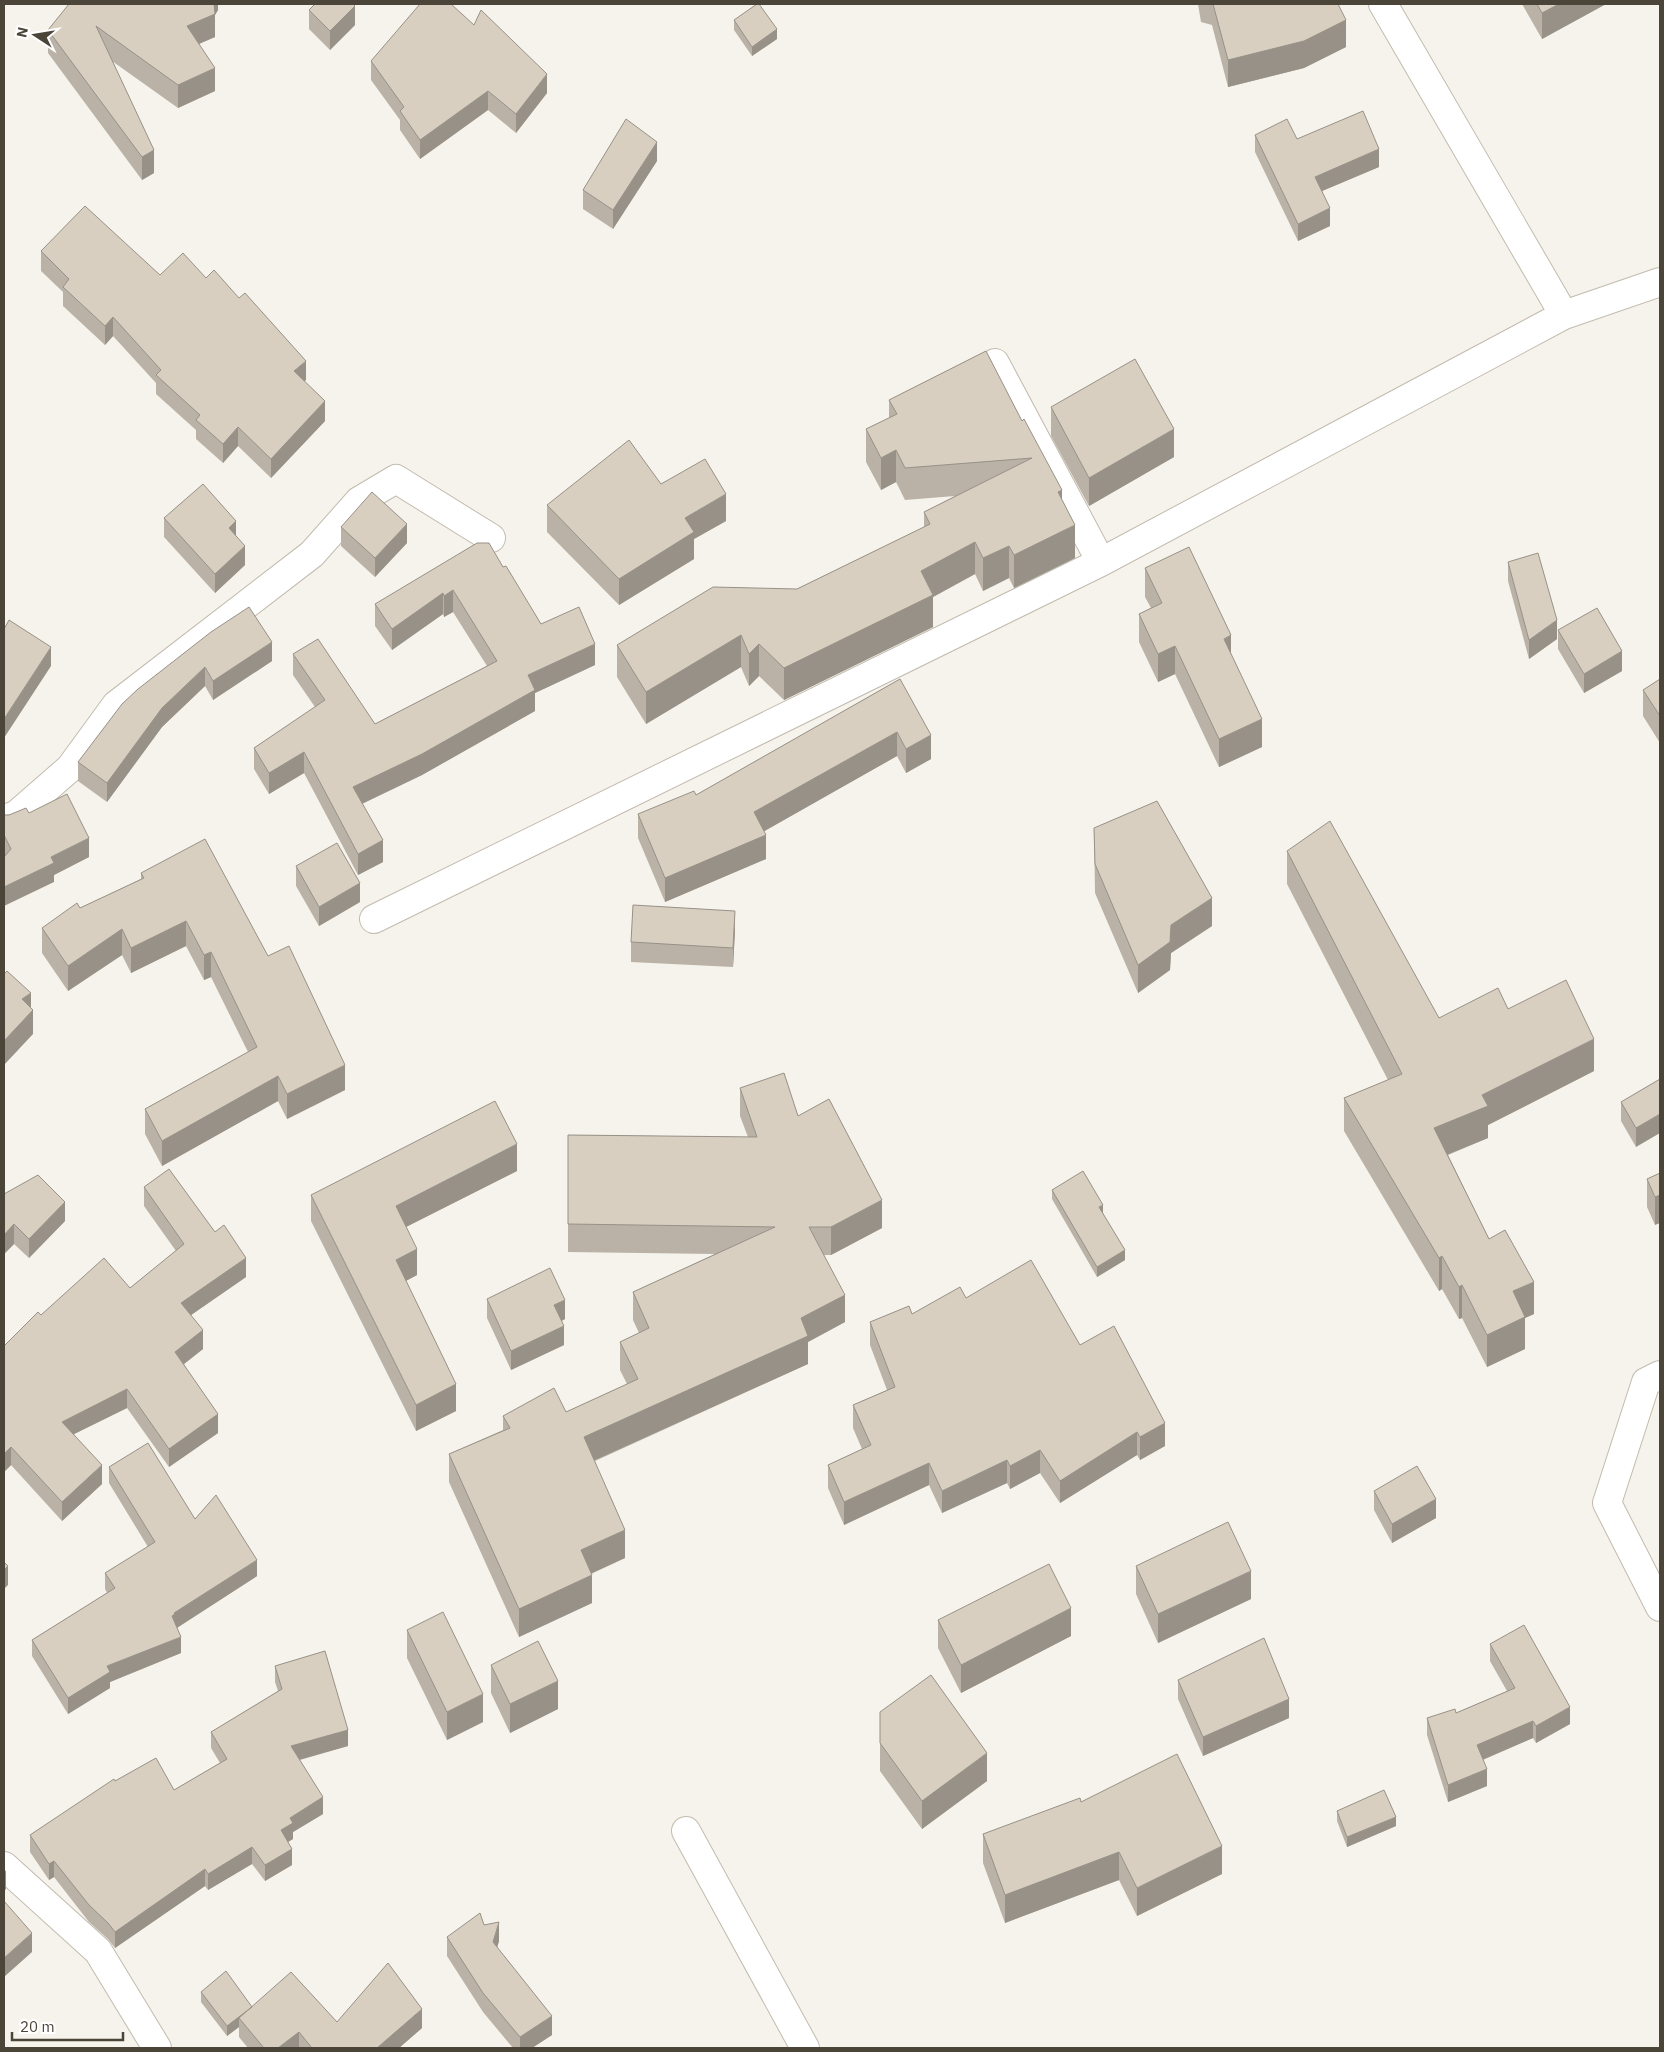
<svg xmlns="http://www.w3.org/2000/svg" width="1664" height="2052" viewBox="0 0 1664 2052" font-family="'IBM Plex Sans',sans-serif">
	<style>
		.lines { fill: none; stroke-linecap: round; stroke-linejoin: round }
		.street-casing { stroke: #c2bbae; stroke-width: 30 }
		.street { stroke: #fff; stroke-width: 28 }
		.wall { fill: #bab2a6 }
		.shaded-wall { fill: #979187 }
		.building { fill: #d8cfc1; stroke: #979187 }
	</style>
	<rect width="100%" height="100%" fill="#f6f3ec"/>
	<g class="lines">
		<g class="street-casing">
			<path id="street" d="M1383 4 1564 315
				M995 363 1101 562
				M4 819 16 815 70 768 116 705 312 554 359 501 396 479 491 538
				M374 919 1101 562 1564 315 1660 282
				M1660 1375 1646 1382 1607 1503 1660 1607
				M686 1831 805 2048
				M4 1866 98 1951 157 2048"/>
		</g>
		<use href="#street" class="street"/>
	</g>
	<path class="wall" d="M218 4V10L215 15V37L199 44 215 91 178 108 112 61 154 173 142 180 48 53V30Z
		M1198 4H1338L1346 47 1304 68 1228 87 1212 25 1201 22Z
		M1522 4H1606L1542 39Z
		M309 10 355 25 330 50 309 29Z
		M734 20 777 39 752 56 734 30Z
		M371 61 547 93 516 133 488 110 420 159 400 130V120L371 80Z
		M1255 135 1297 139 1379 167 1322 191 1330 226 1298 241 1255 152Z
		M657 161 613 229 583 209V190Z
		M41 251 160 275 206 278 306 380 304 381 325 421 271 478 238 446 223 463 196 439V430L156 394V383L113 336 105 345 63 306V292L41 271Z
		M986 351 1062 500 1075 558 1014 588 1009 578 983 591 975 574 933 597V627L784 700 759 676 749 686 741 667 646 724 617 677V645L797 589 924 527V512L955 496 905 500 896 482 881 490 866 462V429L889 418V400Z
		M1051 407 1174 457 1089 506 1051 436Z
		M661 484 726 521 694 539V559L619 605 547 532V505Z
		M164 518 236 536 245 565 215 593 164 537Z
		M341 527 407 543 375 577 341 546Z
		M1508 562 1557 639 1529 659 1508 581Z
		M503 567 541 624 595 665 535 693V711L422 775 362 804 383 862 358 875 304 773 269 794 254 769V748L315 707 293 675V654L375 724 487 666 453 612 444 617 443 614 392 650 375 626V604Z
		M1145 568 1231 655 1262 747 1219 767 1175 674 1158 682 1139 642V614L1151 608 1145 597Z
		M1558 630 1622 671 1584 693 1558 649Z
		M211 632 272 661 213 700 205 686 162 727 107 802 78 781V762Z
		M900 679 931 759 906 773 897 756 764 831 766 859 665 902 638 838V814L696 795Z
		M1660 679V743L1643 716V690Z
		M29 813 89 857 54 875V882L5 856 4 854V815Z
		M1094 828 1212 926 1171 953 1170 970 1138 993 1095 893Z
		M1287 851 1439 1018 1508 1009 1594 1071 1488 1125V1138L1448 1155 1489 1239 1534 1314 1525 1318V1349L1487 1367 1462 1318 1459 1319 1442 1289 1439 1291 1344 1131V1098L1388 1080 1287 884Z
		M296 866 360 902 319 926 296 886Z
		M141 873 268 956 345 1090 287 1119 278 1101 162 1166 145 1134V1109L248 1052 211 977 204 980 186 946 131 973 122 955 68 991 42 953V928L80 908 141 879Z
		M735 930 733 967 631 962V942Z
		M1660 1079 1636 1147 1621 1121V1102Z
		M740 1088 798 1116 882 1228 831 1255H824L845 1322 808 1342V1364L595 1461 625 1558 591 1574 592 1603 519 1637 449 1482V1454L503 1430V1416L566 1412 627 1384 620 1370V1342L639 1333 633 1320V1292L715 1254 568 1252V1135L748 1137 740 1116Z
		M517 1171 406 1227 417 1275 406 1281 456 1411 416 1431 311 1221V1195Z
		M1660 1173 1655 1225 1647 1207V1179Z
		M144 1187 246 1277 191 1315 203 1349 184 1364 218 1433 169 1467 127 1408 74 1434 102 1484 62 1521 11 1465 4 1472V1346L41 1315 130 1288 176 1251 144 1206Z
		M1052 1190 1103 1213 1125 1260 1097 1277 1052 1199Z
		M4 1194 65 1221 29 1258 14 1244 4 1254Z
		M966 1298 1080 1345 1165 1446 1140 1460 1137 1455 1060 1503 1040 1473 1010 1489 1007 1483 942 1513 929 1485 844 1525 828 1488V1465L862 1449 853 1428V1405L887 1390 870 1345V1322L912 1314Z
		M487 1299 565 1319 562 1321 564 1345 511 1370 487 1318Z
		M109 1467 195 1519 257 1576 177 1628 181 1653 110 1682V1688L68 1714 32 1656V1640L107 1593 105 1589V1573L148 1547 109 1483Z
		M1374 1491 1436 1518 1392 1543 1374 1510Z
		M1136 1566 1251 1599 1158 1643 1136 1594Z
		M938 1620 1071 1636 961 1693 938 1648Z
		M407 1630 483 1722 447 1740 407 1658Z
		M1490 1644 1570 1724 1536 1743 1533 1738 1483 1760 1487 1786 1448 1802 1427 1735V1718L1456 1713 1507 1691 1490 1661Z
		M491 1665 558 1709 510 1733 491 1693Z
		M275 1666 348 1746 300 1760 323 1814 293 1832V1839L288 1842 292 1865 265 1881 252 1864 208 1890 205 1886 115 1948 108 1939 89 1922 54 1877 49 1880 30 1852V1835L115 1781 174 1790 220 1763 211 1748V1732L278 1691 275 1682Z
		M1178 1680 1289 1718 1203 1756 1178 1699Z
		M880 1712 987 1781 922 1829 880 1771Z
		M1081 1802 1222 1874 1137 1916 1119 1880 1005 1923 983 1863V1834Z
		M1337 1811 1396 1826 1347 1847 1337 1821Z
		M484 1925 499 1941 497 1947 552 2035 532 2048H513L483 2012 447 1956V1937Z
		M201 1992 252 2007 337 2022 422 2028 399 2048H248L239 2037V2027L227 2036 201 2002Z"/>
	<path class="shaded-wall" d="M213 4H218V10L215 15V37L187 49V26Z
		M1559 4H1606L1542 39V13Z
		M355 6V25L330 50V31Z
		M1346 20V47L1304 68 1228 87V60Z
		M777 29V39L752 56V47Z
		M215 68V91L178 108V85Z
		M547 74V93L516 133V114Z
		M488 91V110L420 159V140Z
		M657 142V161L613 229V210Z
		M1379 149V167L1315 194V177Z
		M154 150V173L142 180V157Z
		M1330 208V226L1298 241V224Z
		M113 317V336L105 345V326Z
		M306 361V380L294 390V371Z
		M325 401V421L271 478V459Z
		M238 427V446L223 463V444Z
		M1174 429V457L1089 506V478Z
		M896 450V482L881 490V458Z
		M1062 490V522L1058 492Z
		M726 494V521L694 539V559L619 605V579L685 518Z
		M236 521V540L229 528Z
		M407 524V543L375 577V558Z
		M1075 525V558L1014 588V555Z
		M975 542V574L933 597V627L784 700V668L921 571Z
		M245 546V565L215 593V574Z
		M1009 546V578L983 591V558Z
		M453 590V612L444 617V596Z
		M443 593V614L392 650V629Z
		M1557 620V639L1529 659V640Z
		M741 635V667L646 724V692Z
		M1231 635V663L1224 639Z
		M272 642V661L213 700V681Z
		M595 644V665L535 693V711L422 775 353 808V787L528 675Z
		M759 644V676L749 686V654Z
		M1175 646V674L1158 682V654Z
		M51 647V666L4 738V719Z
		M1622 651V671L1584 693V674Z
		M205 667V686L162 727 107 802V783L162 708Z
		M1262 719V747L1219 767V739Z
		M897 732V756L754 837V812Z
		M931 735V759L906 773V749Z
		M304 752V773L269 794V773Z
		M766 835V859L665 902V878Z
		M89 838V857L54 875V882L4 906V887L51 857Z
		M383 840V862L358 875V854Z
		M360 883V902L319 926V907Z
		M1212 898V926L1171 953 1170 970 1138 993V965L1171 925Z
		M735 911V930L733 967V948Z
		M186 921V946L131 973V948Z
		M122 929V955L68 991V966Z
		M211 952V977L204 980V955Z
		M31 993V1012L33 1010V1034L4 1065V1041L22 999Z
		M1594 1039V1071L1488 1125V1138L1434 1160V1128L1482 1095Z
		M345 1065V1090L287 1119V1094Z
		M278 1076V1101L162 1166V1141Z
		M1660 1114V1133L1636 1147V1128Z
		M517 1144V1171L396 1232V1206Z
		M1660 1195V1223L1655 1225V1197Z
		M882 1200V1228L831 1255V1227Z
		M65 1202V1221L29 1258V1239Z
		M1103 1205V1215L1099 1207Z
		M14 1224V1244L4 1254V1235Z
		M417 1249V1275L396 1286V1260Z
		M1125 1250V1260L1097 1277V1267Z
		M1442 1256V1289L1439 1291V1258Z
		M246 1258V1277L181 1322V1303Z
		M1534 1282V1314L1525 1318V1349L1487 1367V1335L1513 1291Z
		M1462 1285V1318L1459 1319V1287Z
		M845 1295V1322L808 1342V1364L584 1465V1437L801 1318Z
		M565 1300V1319L554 1324V1305Z
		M564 1326V1345L511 1370V1351Z
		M203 1330V1349L175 1371V1352Z
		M456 1384V1411L416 1431V1405Z
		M127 1389V1408L62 1440V1422Z
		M218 1414V1433L169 1467V1449Z
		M1165 1423V1446L1140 1460V1437Z
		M1137 1432V1455L1060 1503V1481Z
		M11 1447V1465L4 1472V1454Z
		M1040 1450V1473L1010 1489V1466Z
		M1007 1460V1483L942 1513V1491Z
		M929 1463V1485L844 1525V1502Z
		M102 1465V1484L62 1521V1502Z
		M1436 1499V1518L1392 1543V1524Z
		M625 1530V1558L581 1578V1550Z
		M257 1560V1576L175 1629 172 1616 174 1613Z
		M8 1566V1585L4 1589V1570Z
		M1251 1571V1599L1158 1643V1614Z
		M592 1575V1603L519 1637V1609Z
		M1071 1608V1636L961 1693V1665Z
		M181 1637V1653L110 1682V1688L68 1714V1698L107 1666Z
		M558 1681V1709L510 1733V1704Z
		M483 1694V1722L447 1740V1712Z
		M1289 1699V1718L1203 1756V1737Z
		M1570 1707V1724L1536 1743V1726Z
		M1533 1721V1738L1477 1762V1745Z
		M348 1730V1746L291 1762V1746Z
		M987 1753V1781L922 1829V1801Z
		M1487 1769V1786L1448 1802V1785Z
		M323 1797V1814L293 1832V1839L281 1846V1830L290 1818Z
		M1396 1817V1826L1347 1847V1837Z
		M1222 1846V1874L1137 1916V1888Z
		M252 1847V1864L208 1890V1874Z
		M292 1849V1865L265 1881V1865Z
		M1119 1852V1880L1005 1923V1895Z
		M54 1861V1877L49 1880V1864Z
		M205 1869V1886L115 1948V1932Z
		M6 1870V1889L4 1892V1873Z
		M499 1922V1941L493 1961V1942Z
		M32 1933V1952L4 1977V1958Z
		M252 2007 239 2018V2027L227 2036V2026Z
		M422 2009V2028L399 2048H377Z
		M552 2016V2035L532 2048H520V2037Z
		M299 2032V2048H278Z"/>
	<path class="building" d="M69 4H214L215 14 187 26 215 68 178 85 96 26 154 150 142 157 48 30Z
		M315 4H353L355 6 330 31 309 10Z
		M420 4H451L474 25 481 10 547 74 516 114 488 91 420 140 400 111 404 107 371 61Z
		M757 4H759L777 29 752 47 734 20Z
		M1213 4H1338L1346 20 1304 41 1228 60Z
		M1537 4H1559L1542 13Z
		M1363 111 1379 149 1315 177 1330 208 1298 224 1255 135 1287 119 1297 139Z
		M626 119 657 142 613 210 583 190Z
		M85 206 160 275 183 253 206 278 214 270 239 298 245 293 306 361 294 371 325 401 271 459 238 427 223 444 196 420 200 415 156 375 161 370 113 317 105 326 63 287 69 279 41 251Z
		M986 351 1022 421 1024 419 1062 490 1058 492 1075 525 1014 555 1009 546 983 558 975 542 921 571 933 595 784 668 759 644 749 654 741 635 646 692 617 645 713 587 797 589 930 524 924 512 1032 458 905 468 896 450 881 458 866 429 897 414 889 400Z
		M1135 359 1174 429 1089 478 1051 407Z
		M629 440 661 484 705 459 726 494 685 518 694 532 619 579 547 505Z
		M203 484 236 521 229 528 245 546 215 574 164 518Z
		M372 492 407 524 375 558 341 527Z
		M477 543H489L503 567 506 566 541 624 579 607 595 644 528 675 535 690 422 754 353 787 383 840 358 854 304 752 269 773 254 748 325 700 293 654 318 639 375 724 497 661 453 590 444 596 443 593 392 629 375 604Z
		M1189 547 1231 635 1224 639 1262 719 1219 739 1175 646 1158 654 1139 614 1162 603 1145 568Z
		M1538 553 1557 620 1529 640 1508 562Z
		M249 607 272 642 213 681 205 667 162 708 107 783 78 762 122 704 138 689 211 632Z
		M1597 608 1622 651 1584 674 1558 630Z
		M9 620 51 647 4 719V629Z
		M900 679 931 735 906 749 897 732 754 812 766 835 665 878 638 814 694 791 696 795Z
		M1660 679V716L1643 690Z
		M67 794 89 838 51 857 54 863 4 887V857L11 849 4 835V815H9L26 808 29 813Z
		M1157 801 1212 898 1171 925 1170 942 1138 965 1095 864 1094 828Z
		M1330 821 1439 1018 1498 988 1508 1009 1566 980 1594 1039 1482 1095 1488 1106 1434 1128 1489 1239 1505 1230 1534 1282 1513 1291 1525 1317 1487 1335 1462 1285 1459 1287 1442 1256 1439 1258 1344 1098 1402 1074 1287 851Z
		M205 839 268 956 289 946 345 1065 287 1094 278 1076 162 1141 145 1109 257 1047 211 952 204 955 186 921 131 948 122 929 68 966 42 928 77 903 80 908 144 878 141 873Z
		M337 843 360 883 319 907 296 866Z
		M633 905 735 911 733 948 631 942Z
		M7 971 31 993 22 999 33 1010 4 1041V974Z
		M784 1073 798 1116 829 1099 882 1200 831 1227H809L845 1295 801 1318 808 1336 584 1437 625 1530 581 1550 592 1575 519 1609 449 1454 510 1428 503 1416 554 1388 566 1412 638 1379 620 1342 649 1328 633 1292 775 1227 568 1224V1135L757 1137 740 1088Z
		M1660 1079V1114L1636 1128 1621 1102Z
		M495 1101 517 1144 396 1206 417 1249 396 1260 456 1384 416 1405 311 1195Z
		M169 1169 215 1232 224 1225 246 1258 181 1303 203 1330 175 1352 218 1414 169 1449 127 1389 62 1422 102 1465 62 1502 11 1447 4 1454V1346L38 1312 41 1315 104 1258 130 1288 184 1244 144 1187Z
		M1083 1171 1103 1205 1099 1207 1125 1250 1097 1267 1052 1190Z
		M1660 1173V1195L1655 1197 1647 1179Z
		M38 1175 65 1202 29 1239 14 1224 4 1235V1194Z
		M1031 1260 1080 1345 1114 1326 1165 1423 1140 1437 1137 1432 1060 1481 1040 1450 1010 1466 1007 1460 942 1491 929 1463 844 1502 828 1465 871 1445 853 1405 895 1387 870 1322 909 1306 912 1314 960 1287 966 1298Z
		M550 1268 565 1300 554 1305 564 1326 511 1351 487 1299Z
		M148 1443 195 1519 216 1495 257 1560 174 1613 175 1614 172 1616 181 1637 107 1666 110 1672 68 1698 32 1640 115 1588 105 1573 155 1542 109 1467Z
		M1417 1466 1436 1499 1392 1524 1374 1491Z
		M1228 1522 1251 1571 1158 1614 1136 1566Z
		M4 1562 8 1566 4 1570Z
		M1049 1564 1071 1608 961 1665 938 1620Z
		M443 1612 483 1694 447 1712 407 1630Z
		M1524 1625 1570 1707 1536 1726 1533 1721 1477 1745 1487 1769 1448 1785 1427 1718 1455 1709 1456 1713 1515 1688 1490 1644Z
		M1264 1638 1289 1699 1203 1737 1178 1680Z
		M538 1641 558 1681 510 1704 491 1665Z
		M325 1651 348 1730 291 1746 323 1797 290 1818 293 1823 281 1830 292 1849 265 1865 252 1847 208 1874 205 1869 115 1932 108 1923 89 1905 54 1861 49 1864 30 1835 114 1779 115 1781 156 1758 174 1790 227 1759 211 1732 282 1689 275 1666Z
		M931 1675 987 1753 922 1801 880 1743V1712Z
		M1177 1754 1222 1846 1137 1888 1119 1852 1005 1895 983 1834 1080 1798 1081 1802Z
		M1384 1790 1396 1817 1347 1837 1337 1811Z
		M4 1901 32 1933 4 1958Z
		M480 1913 484 1925 499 1922 493 1942 552 2016 520 2037 483 1993 447 1937Z
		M388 1963 422 2009 377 2048H312L299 2032 278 2048H264L239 2018 291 1972 337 2022Z
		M226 1971 252 2007 227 2026 201 1992Z"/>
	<rect width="1664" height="2052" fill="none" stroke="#4b4439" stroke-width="10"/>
	<g transform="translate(35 35) rotate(282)" stroke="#ffffff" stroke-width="4" paint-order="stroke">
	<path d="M0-4L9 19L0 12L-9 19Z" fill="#4b4439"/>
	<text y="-8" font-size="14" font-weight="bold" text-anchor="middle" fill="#4b4439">N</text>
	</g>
	<path d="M12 2032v8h111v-8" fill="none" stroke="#4b4439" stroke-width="2.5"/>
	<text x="20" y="2032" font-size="15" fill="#4b4439" stroke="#ffffff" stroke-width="4" paint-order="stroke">20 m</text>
</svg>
